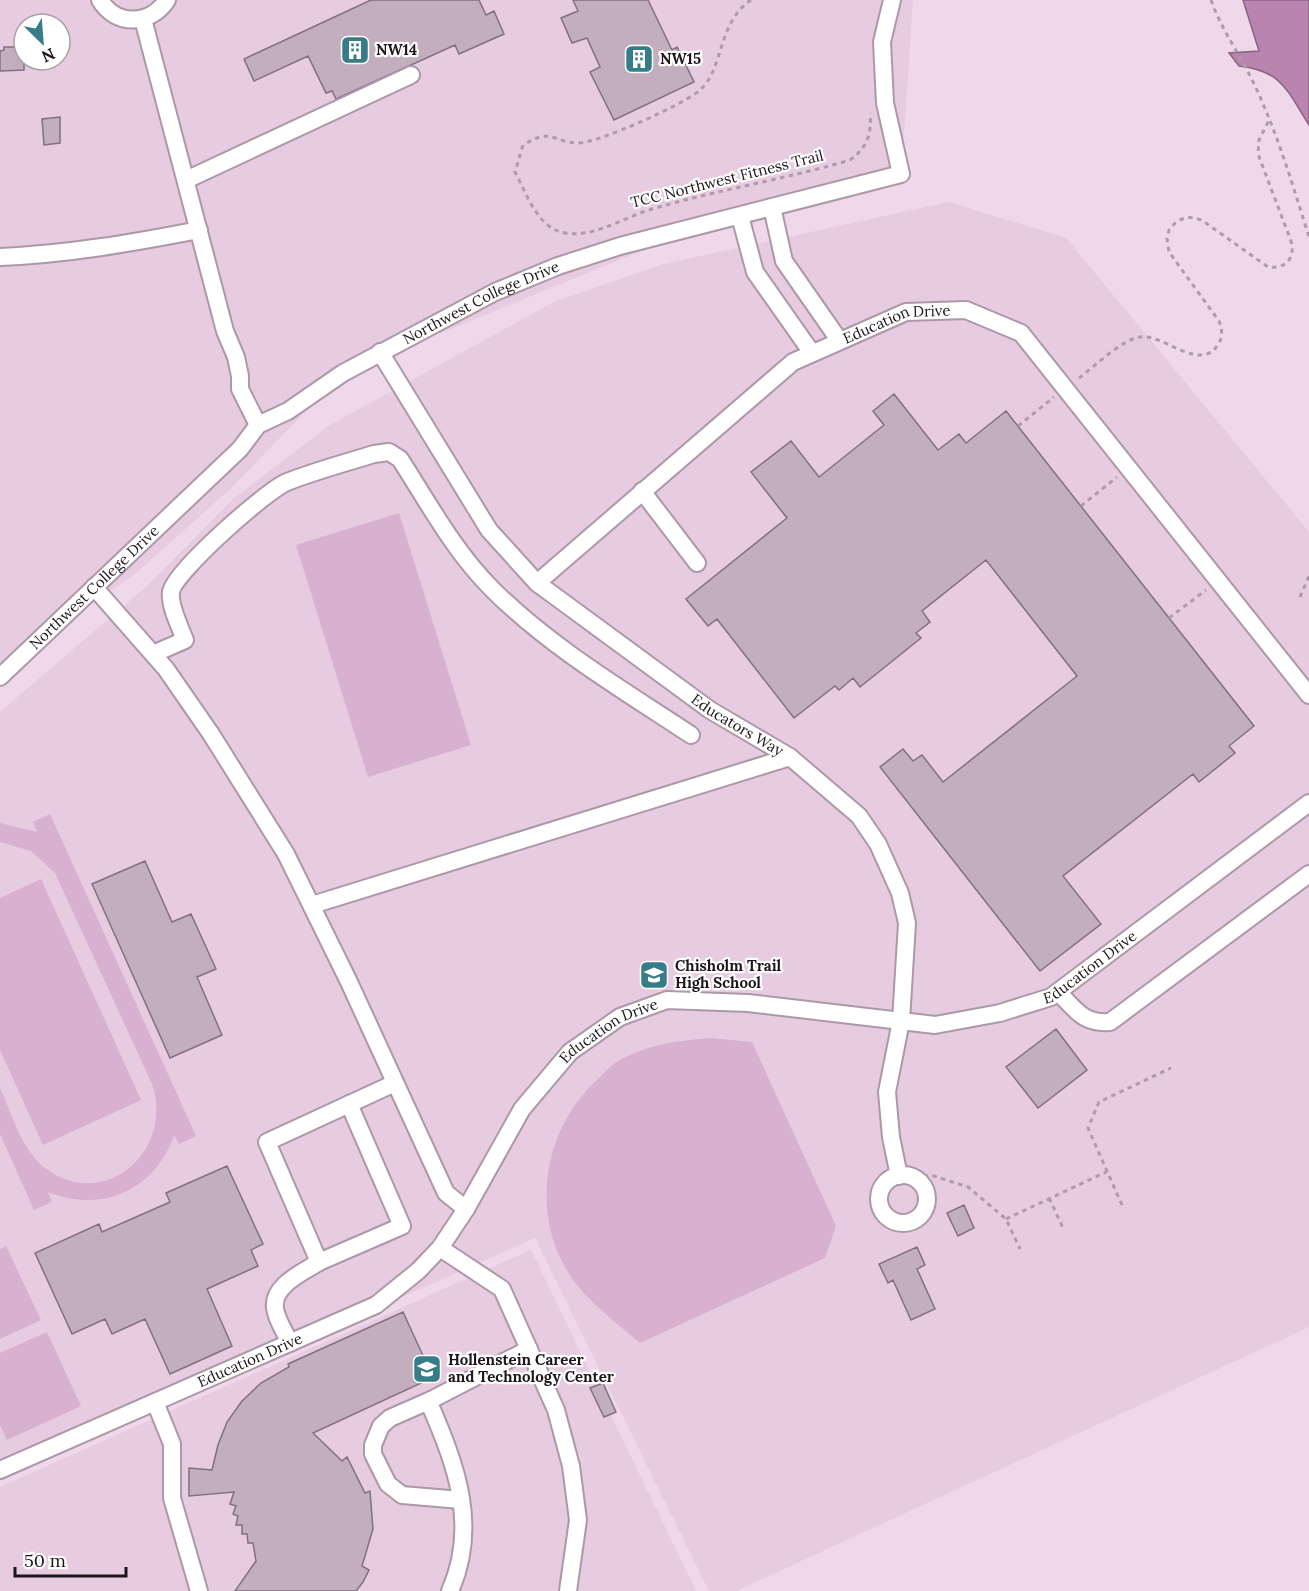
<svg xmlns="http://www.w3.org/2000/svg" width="1309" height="1591" viewBox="0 0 1309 1591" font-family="Lora,serif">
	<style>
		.built { fill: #e6cbe1; fill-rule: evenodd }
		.green { fill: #d8b1d1 }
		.water { fill: #b984b0; stroke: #8a6383; stroke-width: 1.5 }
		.building { fill: #c2aebe; stroke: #83707f; stroke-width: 1.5 }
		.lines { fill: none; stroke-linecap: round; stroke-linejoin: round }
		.minor-casing { stroke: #ac98a8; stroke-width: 20 }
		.path { stroke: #ae9caa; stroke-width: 3; stroke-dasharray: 4.5 4.5; stroke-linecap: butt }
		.minor { stroke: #fff; stroke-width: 16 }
		.labels { text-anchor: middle; stroke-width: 4.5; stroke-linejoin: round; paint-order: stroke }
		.poi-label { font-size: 15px; font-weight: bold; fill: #1d151b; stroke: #fff; text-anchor: start }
		.street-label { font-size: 15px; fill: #1d151b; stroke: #fff }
	</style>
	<rect width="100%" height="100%" fill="#eed8e9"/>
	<path class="built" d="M0 0H913L901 174 707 224 343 373 230 489 135 574 0 667ZM24 24H60V60H24Z
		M949 202 1066 238 1309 532V1327L736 1591H709L535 1238 0 1476V712L147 586 233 499 330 425 554 302 664 264Z
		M531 1250 696 1591H0V1487Z"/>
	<path class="green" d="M399 513 471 745 368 777 296 545Z
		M50 814 196 1136 179 1144 174 1135C156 1190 101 1214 48 1192L52 1202 34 1210 0 1134V1088C12 1114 21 1149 45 1168 104 1213 175 1151 152 1084L55 873 31 851 0 842V823L37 832 33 822Z
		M41 879 141 1100 43 1145 0 1050V898Z
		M710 1038 752 1042 836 1226 825 1258 640 1343C617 1323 589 1303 571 1277 529 1215 543 1128 598 1079 604 1073 611 1065 618 1061 650 1044 675 1041 710 1038Z
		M6 1246 41 1320 0 1339V1249Z
		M47 1332 81 1406 7 1440 0 1425V1353Z"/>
	<path class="water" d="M1243 0H1309V125C1287 91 1283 71 1239 66L1229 53 1259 51Z"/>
	<path class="building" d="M371 0H479L486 15 494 11 504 34 459 54 455 45 336 99 332 91 326 93 308 56 254 81 244 59Z
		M573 0H648L672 50 677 47 694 82 614 120 590 72 600 67 587 38 572 43 561 18 578 11Z
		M4 47H17L18 51 24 50V70L0 71V51L4 50Z
		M60 117V143L44 145 42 119Z
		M894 394 938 450 959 434 966 443 1006 411 1254 726 1229 746 1235 753 1199 782 1193 774 1063 876 1101 924 1040 971 880 767 903 749 913 761 922 755 943 782 1077 676 986 560 922 611 930 622 916 633 921 638 860 687 853 678 839 690 835 686 794 718 717 619 708 626 686 599 787 518 751 472 791 441 819 477 884 425 873 411Z
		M145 861 172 922 191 914 216 969 197 977 222 1035 170 1058 92 884Z
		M1056 1029 1087 1070 1038 1108 1006 1067Z
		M227 1166 263 1244 251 1250 258 1266 207 1289 232 1346 170 1374 145 1319 112 1334 105 1319 72 1334 35 1253 99 1224 102 1232 170 1202 166 1193Z
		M964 1205 974 1228 958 1236 947 1213Z
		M917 1247 925 1265 917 1269 935 1309 911 1320 893 1280 888 1283 879 1264Z
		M403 1312 425 1360 422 1361 430 1379 313 1433 342 1461 347 1457 365 1493 370 1491 373 1529 362 1566 369 1570 363 1582 356 1591H235L256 1561 253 1543H248L247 1534H242V1525H236L238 1516 233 1514 236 1506 230 1504 234 1492 189 1496V1468L212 1470 218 1445 227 1422 242 1401 261 1383 289 1367 288 1364Z
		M603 1383 616 1412 604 1417 590 1388Z"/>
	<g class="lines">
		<g class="minor-casing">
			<g id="minor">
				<path d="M100 0C116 27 151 25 167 0"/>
				<path d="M143 19 225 331 236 357 240 376V389L258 425"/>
				<path d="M186 180 411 75"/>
				<path d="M772 207 784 261 839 340"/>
				<path d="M740 216 755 272 812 353"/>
				<path d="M0 257C68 254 132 243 199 230"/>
				<path id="s1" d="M380 352 489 530 537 583 710 710 790 757 859 816 878 844 900 893 907 923 901 1021 887 1092 891 1137 899 1176"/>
				<path d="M642 491 697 563"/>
				<path id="s2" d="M537 583 793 362 906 312 966 310 1021 333 1309 695"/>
				<path d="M94 587 166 669 211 734 286 854 349 982 446 1193 466 1209"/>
				<path d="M153 654 185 640C180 627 169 605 171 592 174 572 267 490 287 482 315 471 345 463 374 454L389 452 400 459C429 504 454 551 492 589 550 647 623 690 691 735"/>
				<path id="s3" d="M0 677 240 449 258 425 288 411 343 373 495 292 558 266 620 246 901 174 885 103 882 42 892 0"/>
				<path d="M312 905 790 757"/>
				<path d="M1058 992C1076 1010 1083 1024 1110 1022L1309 874"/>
				<circle cx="903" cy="1199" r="24"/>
				<path d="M440 1248 502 1289 556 1410 571 1466 578 1520 568 1591"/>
				<path d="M319 1262 402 1226 349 1104"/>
				<path d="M290 1343C285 1332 276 1319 275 1308 272 1285 304 1272 319 1262L267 1142 395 1083"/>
				<path d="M431 1400 390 1418 381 1426 373 1445V1454L388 1484 402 1495 461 1500"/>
				<path d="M155 1402 172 1444V1498L199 1591"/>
				<path id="s4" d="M0 1470 376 1305 418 1271 440 1248 466 1209 522 1109 570 1052 620 1017 667 1000 748 1003 935 1025 1000 1013 1051 997 1309 803"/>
				<path d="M450 1591C479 1526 456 1465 430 1405L431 1400 529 1349"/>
			</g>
		</g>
		<path class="path" d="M751 0C717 23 724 69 700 90 687 103 596 144 578 143 551 142 553 127 523 145L515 172C527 194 537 228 565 233 593 238 623 218 649 210 715 190 783 180 850 160 867 148 872 134 870 113
			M1211 0C1222 31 1241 56 1255 86 1278 135 1293 186 1309 237
			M1079 378C1094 367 1121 340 1140 337 1164 333 1201 375 1219 343 1223 336 1222 328 1219 321L1169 252 1167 239 1169 230C1178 218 1189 214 1203 221L1268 267C1285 269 1296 259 1291 241L1258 154 1259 140 1269 120
			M1018 426 1054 397
			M1081 506 1117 477
			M1300 597 1309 576
			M1169 618 1206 590
			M915 1179 931 1175 968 1187 1006 1219 1020 1249
			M1049 1198 1064 1230
			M1122 1205 1088 1128 1099 1102 1171 1068
			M1006 1219 1106 1172"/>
		<use href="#minor" class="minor"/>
	</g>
	<defs>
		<g id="building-square" transform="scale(1.5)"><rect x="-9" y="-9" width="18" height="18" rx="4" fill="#367d88" stroke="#fff"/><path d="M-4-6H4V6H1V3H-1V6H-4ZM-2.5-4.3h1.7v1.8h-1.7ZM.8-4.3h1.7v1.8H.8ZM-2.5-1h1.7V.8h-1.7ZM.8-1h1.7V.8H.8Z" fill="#fff"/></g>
		<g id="school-square" transform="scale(1.5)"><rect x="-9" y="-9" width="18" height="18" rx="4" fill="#367d88" stroke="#fff"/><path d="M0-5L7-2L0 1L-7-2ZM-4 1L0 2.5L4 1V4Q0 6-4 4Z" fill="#fff"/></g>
	</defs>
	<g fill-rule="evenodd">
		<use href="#building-square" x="355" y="50"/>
		<use href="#building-square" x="639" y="59"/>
		<use href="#school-square" x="654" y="975"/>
		<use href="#school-square" x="427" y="1369"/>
	</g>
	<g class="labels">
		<g class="poi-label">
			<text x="376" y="55">NW14</text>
			<text x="660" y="64">NW15</text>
			<text x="675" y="971">Chisholm Trail<tspan x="675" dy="17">High School</tspan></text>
			<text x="448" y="1365">Hollenstein Career<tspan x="448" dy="17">and Technology Center</tspan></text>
		</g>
		<g class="street-label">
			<text transform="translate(727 179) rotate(-14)" y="5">TCC Northwest Fitness Trail</text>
			<text dy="5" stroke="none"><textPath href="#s3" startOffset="616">Northwest College Drive</textPath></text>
			<text dy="5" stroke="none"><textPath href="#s2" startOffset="450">Education Drive</textPath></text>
			<text dy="5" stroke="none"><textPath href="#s3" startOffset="130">Northwest College Drive</textPath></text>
			<text dy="5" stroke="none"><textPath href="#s1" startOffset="526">Educators Way</textPath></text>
			<text dy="5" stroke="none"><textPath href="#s4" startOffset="1281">Education Drive</textPath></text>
			<text dy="5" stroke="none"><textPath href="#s4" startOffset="777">Education Drive</textPath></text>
			<text dy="5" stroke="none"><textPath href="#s4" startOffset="273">Education Drive</textPath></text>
		</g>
	</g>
	<g transform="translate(42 42) rotate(155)"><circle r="28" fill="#ffffff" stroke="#a5a1a4" stroke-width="1.5"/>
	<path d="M0-4.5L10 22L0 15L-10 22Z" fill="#367d88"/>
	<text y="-9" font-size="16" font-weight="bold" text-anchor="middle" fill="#1d151b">N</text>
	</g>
	<path d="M15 1567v9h111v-9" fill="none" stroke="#1d151b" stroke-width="3"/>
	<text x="24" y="1567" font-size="18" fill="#1d151b" stroke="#ffffff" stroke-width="4.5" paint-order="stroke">50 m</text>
</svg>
